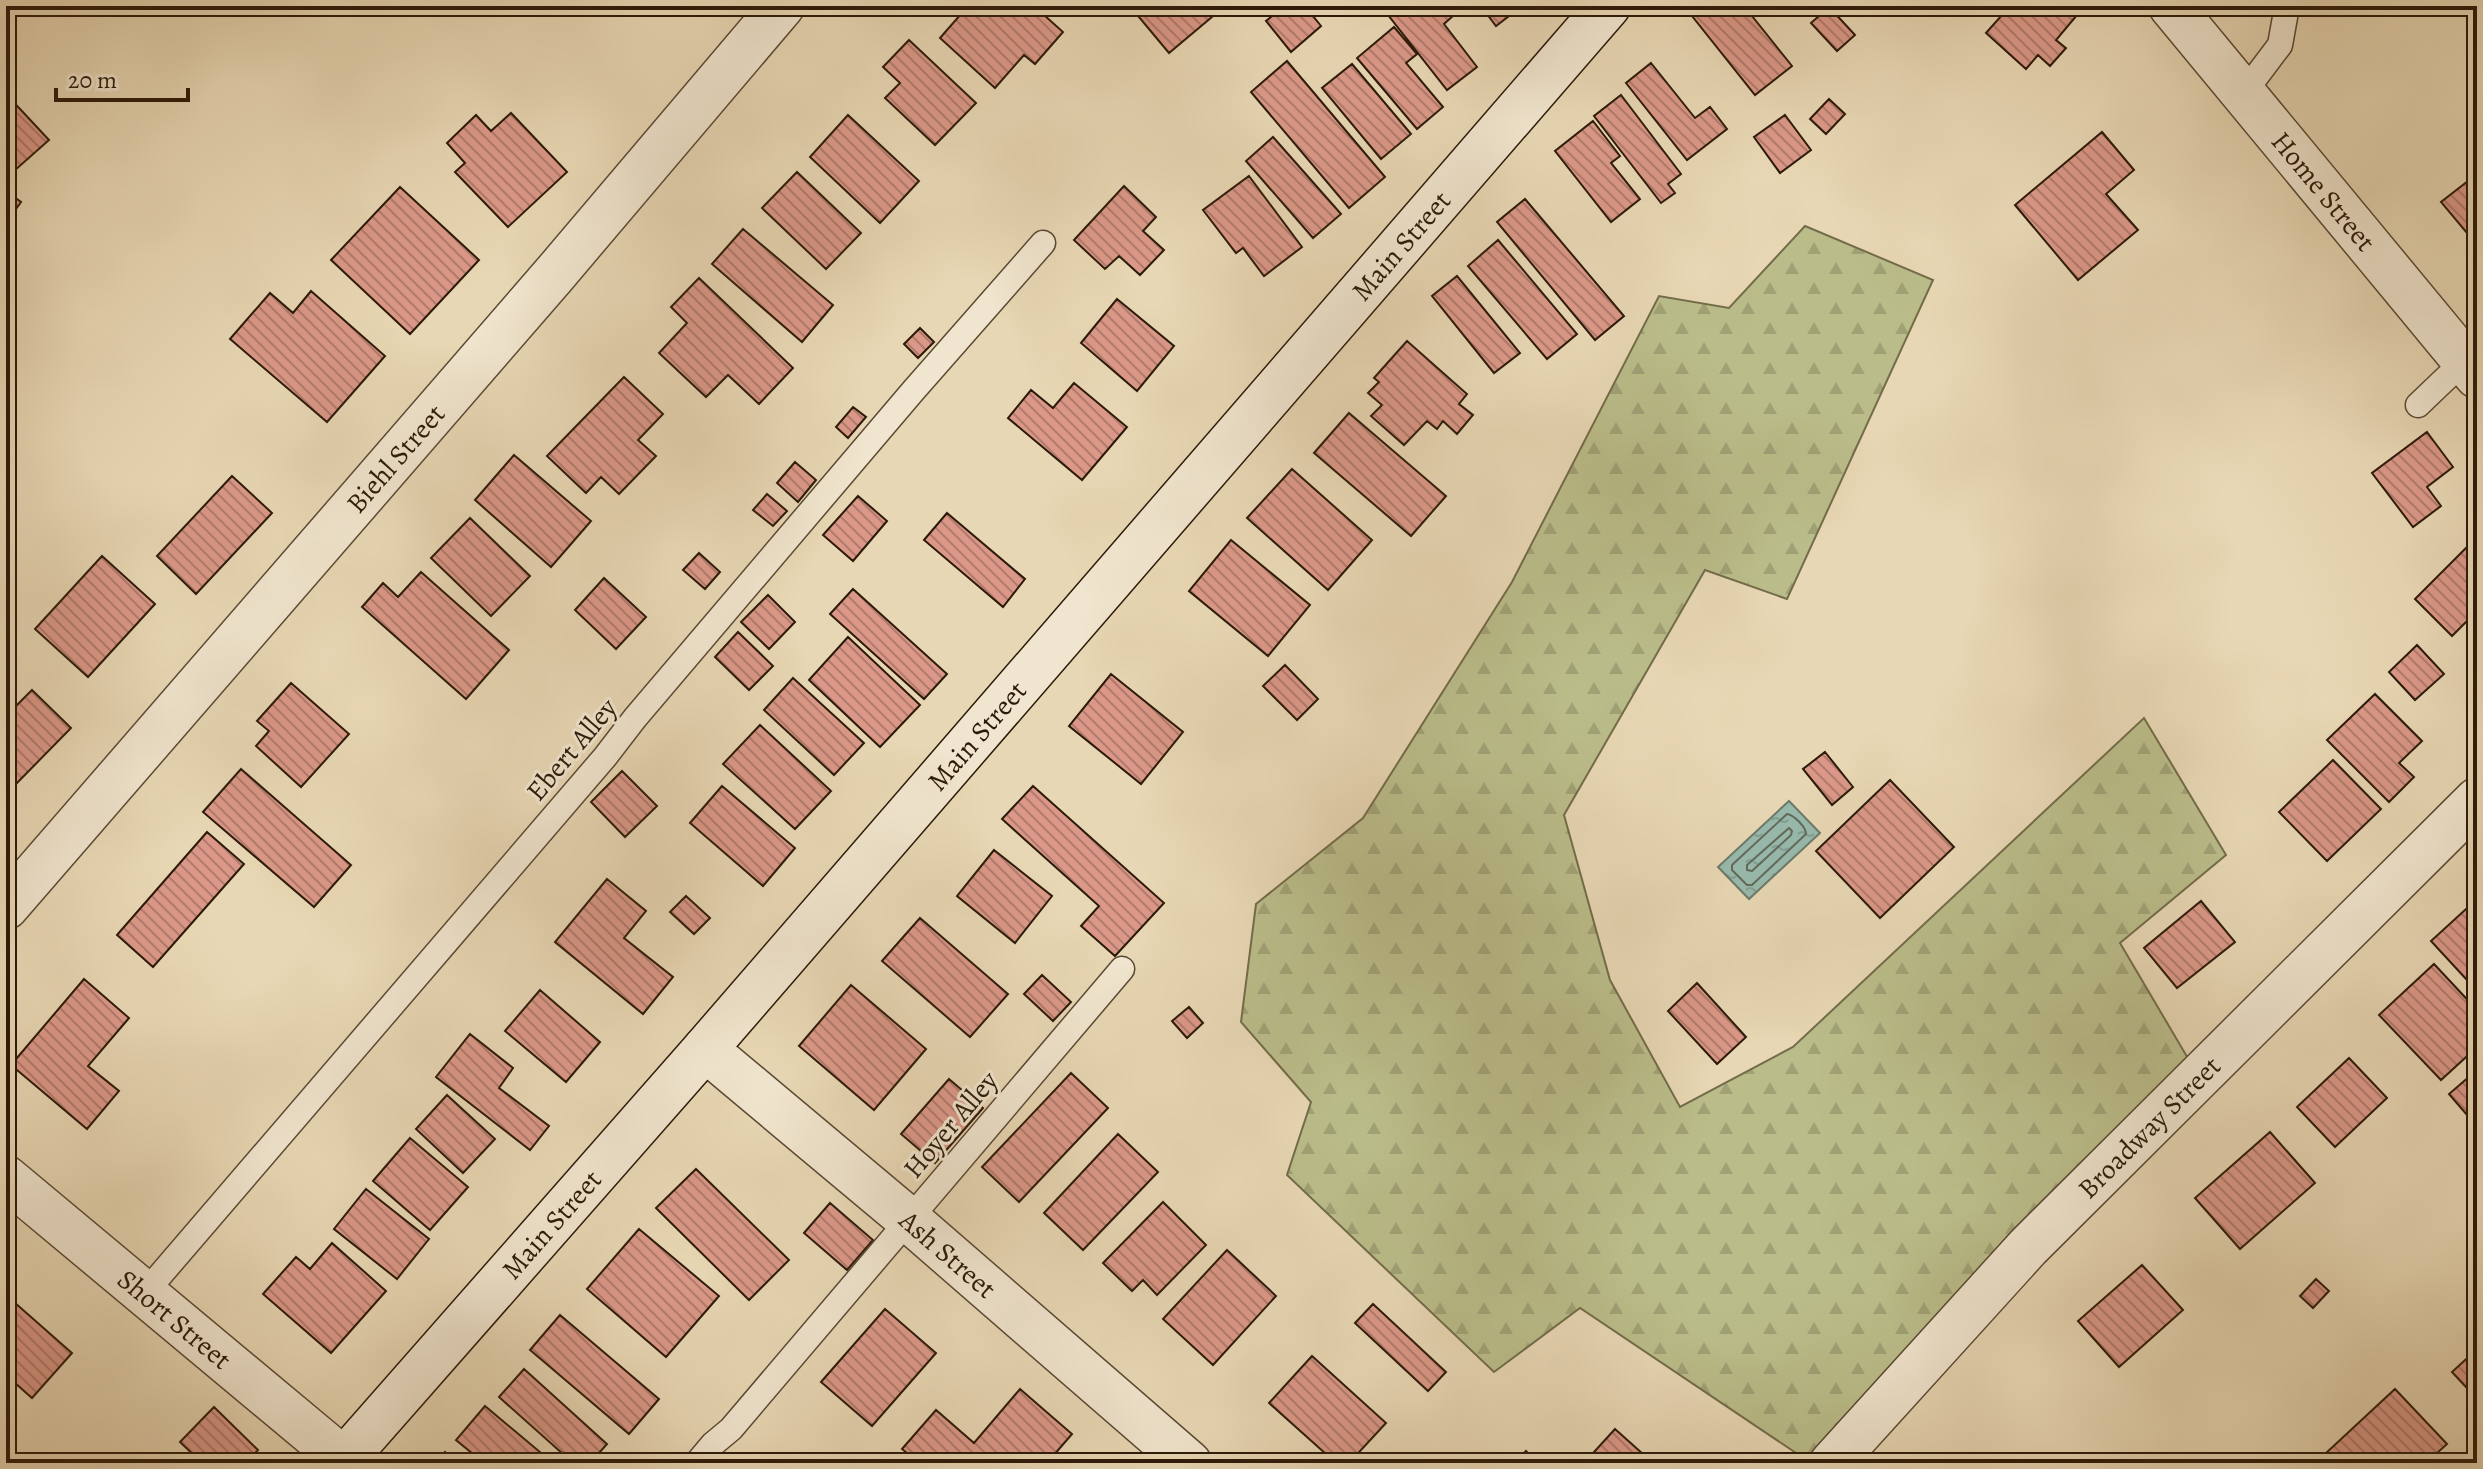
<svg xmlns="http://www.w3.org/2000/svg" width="2483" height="1469" viewBox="0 0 2483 1469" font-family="Alegreya,serif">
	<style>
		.forest { fill: url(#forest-firs); stroke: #736c4a; stroke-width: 2 }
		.water { fill: url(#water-ripples); stroke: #6c7a6b; stroke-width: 2 }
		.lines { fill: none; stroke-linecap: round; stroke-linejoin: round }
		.shore { stroke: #626a5b; stroke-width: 2 }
		.building { fill: url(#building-back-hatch); stroke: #2c1a09; stroke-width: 2 }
		.lane-casing { stroke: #5b4934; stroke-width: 27 }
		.street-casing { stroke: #5b4934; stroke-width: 47 }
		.secondary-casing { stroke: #2c1a09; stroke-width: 47 }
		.lane { stroke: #f0e5ce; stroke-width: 24 }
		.street { stroke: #f0e5ce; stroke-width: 44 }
		.secondary { stroke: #f0e5ce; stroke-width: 44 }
		.labels { text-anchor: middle; stroke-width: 6; stroke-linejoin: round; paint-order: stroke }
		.street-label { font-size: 28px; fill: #2c1a09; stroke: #f0e5ce }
	</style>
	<defs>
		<pattern id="forest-firs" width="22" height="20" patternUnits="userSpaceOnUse" patternTransform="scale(2)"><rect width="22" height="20" fill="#babd8a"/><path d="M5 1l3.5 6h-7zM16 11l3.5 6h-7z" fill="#a0a276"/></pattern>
		<pattern id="water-ripples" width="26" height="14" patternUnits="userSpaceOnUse" patternTransform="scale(2)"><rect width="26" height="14" fill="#97baad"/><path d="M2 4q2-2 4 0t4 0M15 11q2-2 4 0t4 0" fill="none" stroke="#829f94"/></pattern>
		<pattern id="building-back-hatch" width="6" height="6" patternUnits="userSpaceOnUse" patternTransform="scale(2)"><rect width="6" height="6" fill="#db9888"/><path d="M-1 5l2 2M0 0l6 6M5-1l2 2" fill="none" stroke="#b27b6d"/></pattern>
	</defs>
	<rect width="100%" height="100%" fill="#e8d7b4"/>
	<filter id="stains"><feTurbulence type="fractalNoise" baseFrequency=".0025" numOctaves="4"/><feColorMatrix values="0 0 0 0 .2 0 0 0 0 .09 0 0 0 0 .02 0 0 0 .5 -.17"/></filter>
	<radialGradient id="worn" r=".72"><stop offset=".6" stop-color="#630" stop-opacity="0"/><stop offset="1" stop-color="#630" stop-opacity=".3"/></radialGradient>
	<path class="forest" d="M1805 226 1933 280 1787 599 1705 570 1564 815 1610 980 1680 1107 1793 1047 2144 718 2226 855 2120 943 2199 1077 1811 1463 1580 1308 1494 1372 1287 1175 1311 1102 1241 1022 1256 904 1363 818 1512 582 1659 296 1729 308Z"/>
	<path class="water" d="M1789 801 1820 833 1749 899 1718 867Z"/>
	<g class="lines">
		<path class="shore" d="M1787 814C1794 815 1806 827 1806 834L1752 885H1747L1732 870V865Z
			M1789 828 1792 831 1791 835 1752 871 1747 870V865Z"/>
	</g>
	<path class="building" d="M968 6H1034L1063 32 1035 64 1024 55 995 88 940 38Z
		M1152 6H1225L1169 53 1139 17Z
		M1285 6H1305L1321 26 1291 52 1266 21Z
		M1381 6H1445L1453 16 1444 24 1477 67 1447 90Z
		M1481 6H1522L1496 26Z
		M1694 6H1744L1792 66 1755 95 1688 11Z
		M2010 6H2067L2077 15 2056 40 2066 48 2050 66 2038 55 2026 69 1986 33Z
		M1829 7 1855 35 1837 51 1811 23Z
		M1394 27 1417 54 1406 63 1443 107 1417 129 1357 58Z
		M909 40 976 103 935 145 885 98 900 83 883 67Z
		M1287 61 1385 177 1349 208 1251 92Z
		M1651 63 1695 118 1710 107 1727 129 1687 160 1626 83Z
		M1352 64 1411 134 1381 159 1322 88Z
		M6 94 49 140 13 172 6 165Z
		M1621 95 1681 174 1668 184 1675 193 1661 203 1594 116Z
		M1829 99 1845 114 1826 134 1810 119Z
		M511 113 567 172 508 227 455 172 465 163 447 143 476 115 491 131Z
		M848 115 919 181 880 223 810 157Z
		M1785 115 1811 150 1780 173 1754 137Z
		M1593 121 1620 156 1611 163 1640 199 1611 222 1555 151Z
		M2102 132 2134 170 2106 194 2138 230 2078 280 2015 205Z
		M1273 137 1341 214 1313 238 1246 161Z
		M797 172 861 233 826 269 762 208Z
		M2477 174V245L2441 202Z
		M1249 176 1302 247 1264 276 1243 248 1236 253 1203 210Z
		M1124 186 1156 217 1143 231 1164 250 1140 275 1119 256 1105 269 1074 240Z
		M400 187 479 260 410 334 331 260Z
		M6 191 21 202 6 223Z
		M1525 199 1624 316 1595 340 1497 222Z
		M743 229 833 305 802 342 712 264Z
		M1498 240 1577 334 1547 359 1468 266Z
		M1457 276 1520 353 1494 373 1432 296Z
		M699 278 793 368 759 404 728 375 706 397 659 353 687 323 671 307Z
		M311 291 385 356 327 422 230 339 270 293 293 313Z
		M1117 299 1174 346 1137 391 1081 343Z
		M920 328 934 342 918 358 904 344Z
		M1407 341 1467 394 1459 404 1473 415 1457 434 1443 421 1437 429 1427 421 1404 445 1371 416 1382 405 1368 393 1379 382 1374 378Z
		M624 377 663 414 638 440 656 456 619 494 601 477 586 493 547 456Z
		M1074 383 1127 427 1082 480 1008 418 1031 390 1053 408Z
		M853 407 866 417 848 438 836 427Z
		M1349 413 1446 496 1411 536 1314 453Z
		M2427 432 2453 467 2427 487 2441 506 2413 527 2372 473Z
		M514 455 591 521 551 567 475 500Z
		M795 462 816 480 798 502 777 483Z
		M1292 469 1372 540 1328 590 1247 518Z
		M232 476 272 513 196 594 157 556Z
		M767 494 787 511 773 526 753 510Z
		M858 496 887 521 853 561 823 535Z
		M947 513 1025 579 1003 607 924 540Z
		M470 518 530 576 491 616 431 558Z
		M2477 537V611L2452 636 2415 599Z
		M1231 540 1310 605 1268 656 1189 591Z
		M699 553 720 572 705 589 683 570Z
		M102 556 155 604 88 677 35 629Z
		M421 572 509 650 466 699 362 607 383 583 398 597Z
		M604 578 646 617 616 649 575 610Z
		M853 589 947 674 924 699 830 614Z
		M768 595 795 622 769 649 741 622Z
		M738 632 773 666 749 690 715 657Z
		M848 637 920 705 880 747 809 680Z
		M2417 645 2444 674 2415 700 2389 672Z
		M1285 665 1318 699 1297 720 1263 686Z
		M1111 674 1183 732 1141 784 1069 726Z
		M793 678 864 743 834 775 764 710Z
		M291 683 349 734 301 787 256 746 269 731 257 721Z
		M32 690 71 728 15 785 6 776V716Z
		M2375 694 2422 741 2399 763 2414 777 2389 802 2327 740Z
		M760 725 831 791 795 829 723 764Z
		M1825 752 1853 787 1832 805 1803 769Z
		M2333 760 2381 809 2327 861 2279 812Z
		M241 769 351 865 314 907 203 812Z
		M622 771 657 806 625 837 591 802Z
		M1890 780 1954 847 1880 918 1816 851Z
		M722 786 795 848 763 886 690 823Z
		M1033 786 1164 903 1115 956 1081 926 1099 906 1002 819Z
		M6 808 15 816 6 826Z
		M207 832 244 864 153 967 117 935Z
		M994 850 1052 896 1015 943 957 896Z
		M607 879 646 911 624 938 673 977 643 1014 555 942Z
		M686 896 710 918 694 934 670 912Z
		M2477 899V991L2431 941Z
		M2201 901 2235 942 2177 988 2144 948Z
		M920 918 1008 994 970 1037 882 961Z
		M2434 964 2477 1010V1047L2441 1080 2379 1015Z
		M1042 975 1071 1002 1053 1021 1024 994Z
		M84 979 129 1018 88 1066 119 1091 87 1129 11 1065Z
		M1697 983 1746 1037 1717 1064 1668 1011Z
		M851 985 926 1049 874 1110 799 1046Z
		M540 990 600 1042 566 1082 505 1031Z
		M1189 1007 1203 1023 1187 1038 1172 1021Z
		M470 1034 513 1068 499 1088 549 1126 530 1150 436 1077Z
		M2349 1058 2387 1098 2335 1147 2297 1107Z
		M2477 1070V1119L2473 1122 2449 1094Z
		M1071 1073 1108 1108 1019 1202 982 1167Z
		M949 1079 983 1108 935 1163 901 1134Z
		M447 1095 495 1139 463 1173 416 1129Z
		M2270 1132 2315 1183 2240 1249 2195 1198Z
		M1118 1134 1158 1172 1083 1250 1044 1213Z
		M410 1138 468 1187 430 1230 373 1181Z
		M696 1169 789 1260 749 1300 656 1208Z
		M366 1189 429 1239 397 1279 334 1229Z
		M1163 1202 1206 1245 1157 1295 1143 1280 1132 1291 1103 1263Z
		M830 1203 873 1240 847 1270 804 1233Z
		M639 1229 719 1296 666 1357 587 1289Z
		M332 1243 386 1291 331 1353 263 1294 296 1257 310 1269Z
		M1227 1250 1276 1296 1213 1365 1163 1319Z
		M2142 1265 2183 1310 2119 1367 2078 1321Z
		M2316 1279 2329 1291 2313 1308 2300 1296Z
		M6 1295 72 1353 32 1398 6 1375Z
		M1373 1304 1446 1372 1428 1391 1355 1323Z
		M885 1309 936 1353 872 1426 821 1382Z
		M560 1315 659 1399 629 1434 530 1350Z
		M2477 1349V1399L2452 1372Z
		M1312 1356 1386 1423 1349 1463H1336L1269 1403Z
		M524 1369 607 1444 590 1463H573L499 1397Z
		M1020 1389 1072 1434 1047 1463H919L902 1449 936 1410 974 1443Z
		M2395 1389 2447 1444 2426 1463H2335L2326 1453Z
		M485 1406 553 1463H484L456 1440Z
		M214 1407 258 1450 246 1463H202L180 1442Z
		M1615 1429 1653 1463H1584Z
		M1526 1451 1537 1463H1514Z
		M445 1452 457 1463H435Z"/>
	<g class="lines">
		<g class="lane-casing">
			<path id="lane" d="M2243 94 2280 45 2287 6
				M2418 405 2464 361
				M144 1294 605 757 635 718 913 391 1043 243
				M697 1463 713 1444 731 1429 1122 969"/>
		</g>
		<g class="street-casing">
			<g id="street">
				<path id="s1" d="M2171 6 2477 376"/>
				<path id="s2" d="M6 907 553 276 782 6"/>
				<path id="s3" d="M705 1049 908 1219 1189 1463"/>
				<path id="s4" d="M6 1178 344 1460"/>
				<path id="s5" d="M1832 1463 2028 1247 2477 800"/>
			</g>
		</g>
		<g class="secondary-casing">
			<g id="secondary">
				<path id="s6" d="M341 1463 705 1049 1608 6"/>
			</g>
		</g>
		<use href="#lane" class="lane"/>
		<use href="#street" class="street"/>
		<use href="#secondary" class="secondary"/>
	</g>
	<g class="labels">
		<g class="street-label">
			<text dy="10" stroke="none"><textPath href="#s1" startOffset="240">Home Street</textPath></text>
			<text dy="10" stroke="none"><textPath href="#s6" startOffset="1614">Main Street</textPath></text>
			<text dy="10" stroke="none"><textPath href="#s2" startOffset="594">Biehl Street</textPath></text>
			<text dy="10" stroke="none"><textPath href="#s6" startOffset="966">Main Street</textPath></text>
			<text transform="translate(571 749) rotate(-50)" y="10">Ebert Alley</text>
			<text transform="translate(950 1124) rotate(-50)" y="10">Hoyer Alley</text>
			<text dy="10" stroke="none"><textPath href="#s5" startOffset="462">Broadway Street</textPath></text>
			<text dy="10" stroke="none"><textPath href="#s6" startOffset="318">Main Street</textPath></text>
			<text dy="10" stroke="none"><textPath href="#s3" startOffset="318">Ash Street</textPath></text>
			<text dy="10" stroke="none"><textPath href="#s4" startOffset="220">Short Street</textPath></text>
		</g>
	</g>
	<rect width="2483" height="1469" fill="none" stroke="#e8d7b4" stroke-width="32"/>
	<rect x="8" y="8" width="2467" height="1453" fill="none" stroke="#2c1a09" stroke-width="4"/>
	<rect x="16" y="16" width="2451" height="1437" fill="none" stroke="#2c1a09" stroke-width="2"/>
	<path d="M56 88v12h132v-12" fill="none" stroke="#2c1a09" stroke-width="4"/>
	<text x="68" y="88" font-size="24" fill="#2c1a09" stroke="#f0e5ce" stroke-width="6" paint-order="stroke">20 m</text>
	<rect width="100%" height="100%" filter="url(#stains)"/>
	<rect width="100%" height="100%" fill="url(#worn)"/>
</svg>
